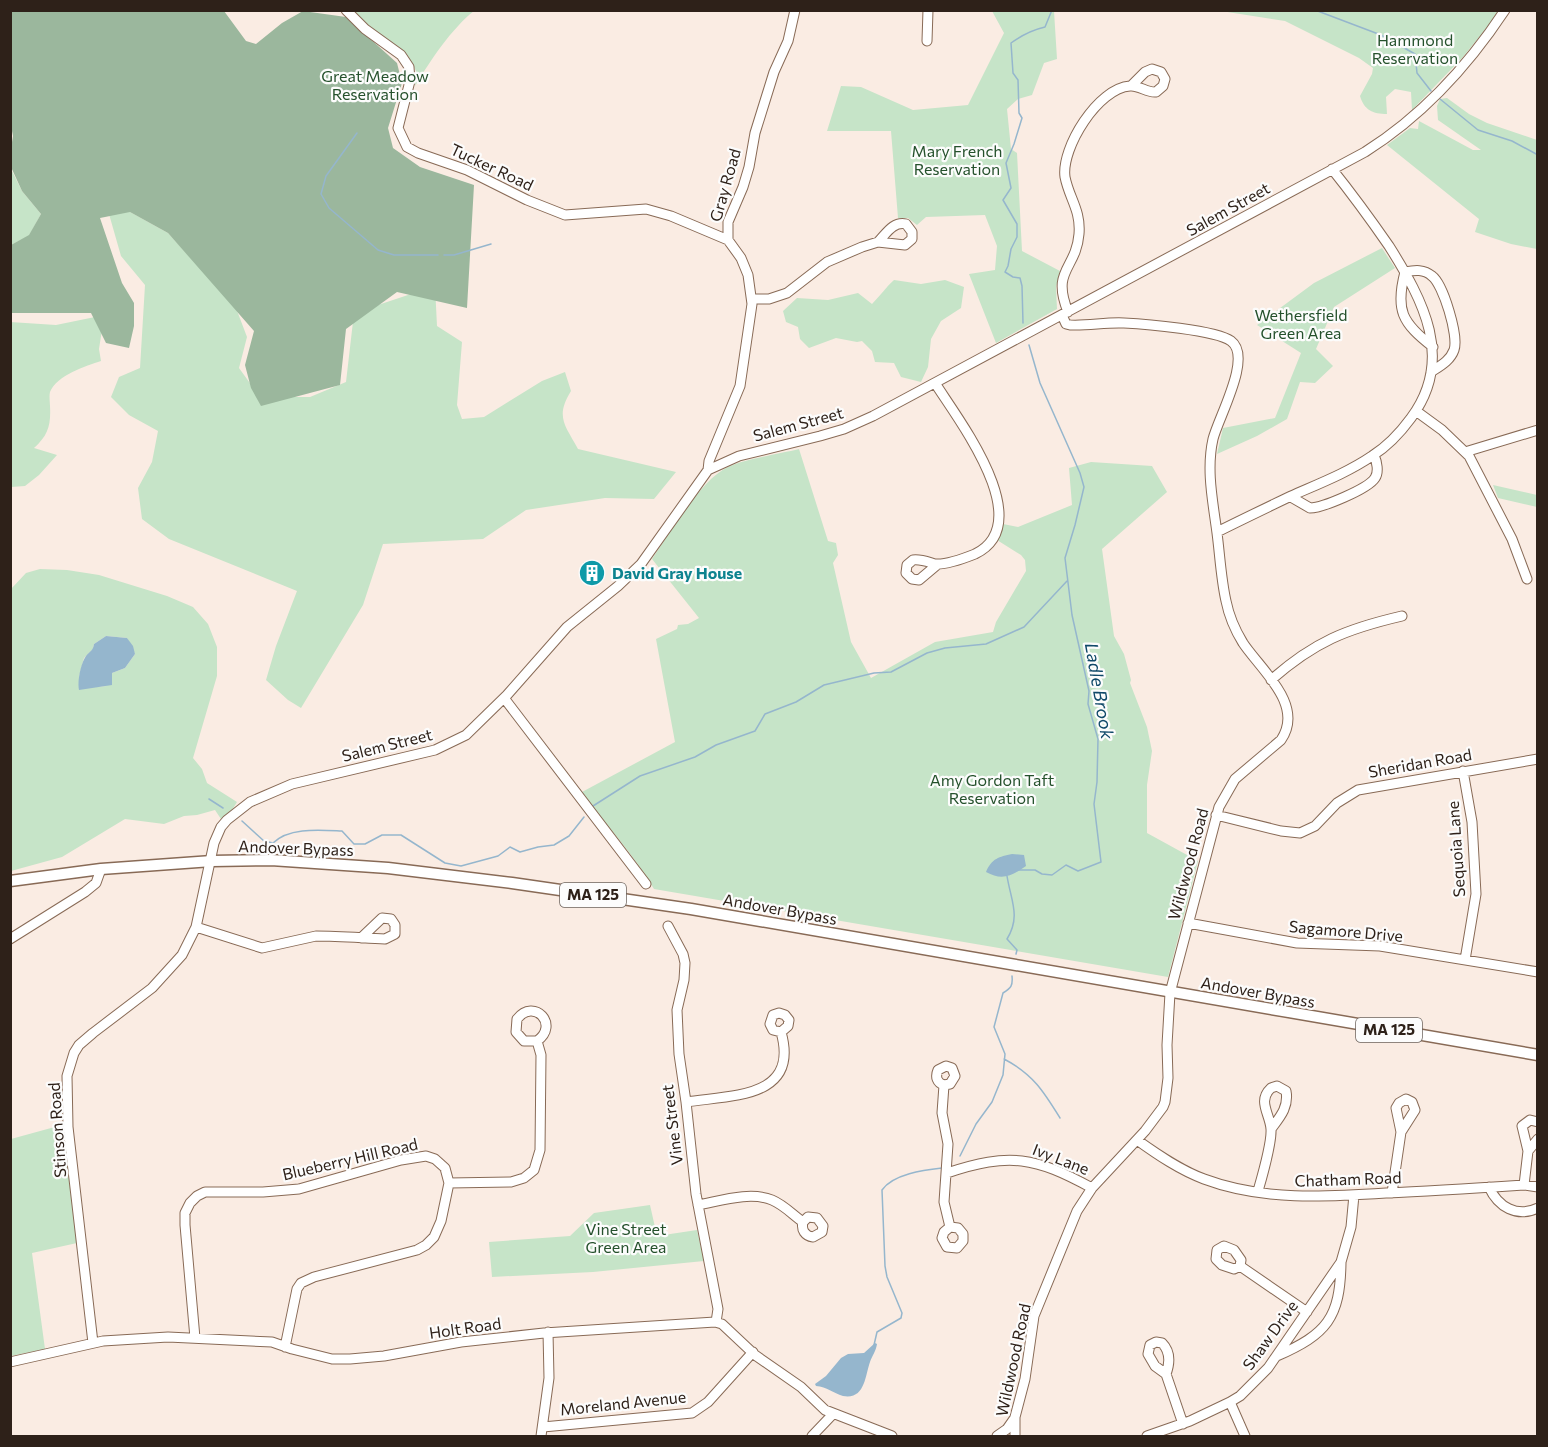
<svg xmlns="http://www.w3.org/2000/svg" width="1548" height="1447" viewBox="0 0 1548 1447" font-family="Commissioner,sans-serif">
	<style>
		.green { fill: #c6e4c8; fill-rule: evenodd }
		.forest { fill: #9bb79d }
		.water { fill: #95b6cd }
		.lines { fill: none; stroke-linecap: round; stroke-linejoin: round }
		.stream { stroke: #95b6cd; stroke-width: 1.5 }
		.minor-casing { stroke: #886a56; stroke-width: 11 }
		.major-casing { stroke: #886a56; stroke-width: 13 }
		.minor { stroke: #fff; stroke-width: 9 }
		.major { stroke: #fff; stroke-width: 10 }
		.labels { text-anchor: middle; stroke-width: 4.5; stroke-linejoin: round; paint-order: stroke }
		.shield { fill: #fcfcfc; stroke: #6c635d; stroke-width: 1.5 }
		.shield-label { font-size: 15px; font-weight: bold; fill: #2e2119 }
		.park-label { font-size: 16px; fill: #25512c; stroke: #fcfcfc }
		.street-label { font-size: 16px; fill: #2e2119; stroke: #fcfcfc }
		.culture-label { font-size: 16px; font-weight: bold; fill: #0d838f; stroke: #fcfcfc; text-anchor: start }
		.water-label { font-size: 18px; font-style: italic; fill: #104969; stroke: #fcfcfc }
	</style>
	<rect width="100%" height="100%" fill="#faece3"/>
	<path class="green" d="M351 11H474C452 28 430 61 415 86L416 71 408 56 373 31Z
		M992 11H1054L1057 59 1044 63 1032 95 1018 99 1007 109 1011 149 1017 153 1022 251 1060 271 1056 287 1057 309 996 343 969 274 995 270 997 246 985 215 926 217 917 225 908 218H898L891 131H827L841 86 861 87 913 110 968 105 1004 33Z
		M1221 11H1500L1463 57 1412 110 1411 92 1395 89 1386 97 1387 114C1373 114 1364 110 1360 96L1372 74 1373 68 1359 58 1285 21Z
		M1447 98 1469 114 1487 123 1537 140V249L1511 244 1475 232 1479 219 1387 145 1410 128 1418 129 1419 121 1473 150H1481L1438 120 1437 106 1440 99Z
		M10 167 22 191 41 214 29 236 11 245Z
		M123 208 168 233 236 308 247 337 239 368 260 397H310L346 382 354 313 435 286 437 326 462 342 457 405 462 419 484 417 542 381 565 372 571 391C555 417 565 425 578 449L676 472 654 499 605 498 526 510 483 539 383 544 363 605 301 708 288 700 266 680 276 646 297 591 169 539 142 519 138 488 152 462 158 431 129 415 111 397 119 377 140 368 145 285 121 256 109 214Z
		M1382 248 1395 268 1334 307 1316 349 1333 366 1315 383 1300 382 1287 419 1257 436 1217 454 1223 428 1275 418 1301 353 1257 325 1314 283Z
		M894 280 921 284 945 280 964 287 961 308 941 321 931 339 928 367 921 382 901 377 894 363 875 362 872 351 862 341 857 342 836 338 809 348 800 339 798 327 786 322 783 311 797 298 828 300 858 293 872 304C880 296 886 287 894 280Z
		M95 317 103 323 99 349 101 361C86 366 57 375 50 392 49 396 50 403 50 406 51 426 48 435 34 448L57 455 39 475 25 486 11 487 10 322 56 325Z
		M799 449 828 541 836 543 838 555 833 563 851 642 871 678 935 642 993 632 996 622 1026 571 1025 560 1021 555 997 540 1003 524 1018 527 1072 505 1069 468 1091 462 1152 466 1167 492 1102 549 1114 636 1124 654 1131 680 1130 683 1147 727 1152 751 1147 785V833L1198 861 1168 977 654 889C633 853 606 826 582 792L675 742 656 639 677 629 678 625 688 624 699 618 652 559C670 533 700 480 728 467 745 459 779 454 799 449Z
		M1493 485 1537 495V507L1498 498Z
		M40 569 67 570 99 575 167 596 193 607 208 624 217 647V676L193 758 202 769 207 783 237 802 229 815 221 819 215 810 197 815 184 816 164 824 125 819 62 857 11 871V589L26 573ZM106 636 127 638 135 654 125 668 112 673 106 686 94 687 79 677 84 658 93 649 94 644Z
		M62 1125 77 1243 32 1253 45 1349 11 1356V1139Z
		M650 1205 657 1236 697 1230 704 1261 593 1272 492 1277 489 1242 570 1236 594 1213Z"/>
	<path class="forest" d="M10 11H224L246 41 256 44 282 23 303 11 346 17 397 63 402 83 388 128 393 148 420 167 474 185 467 308 397 292 346 329 340 385 261 406 251 388 245 365 254 331 168 233 130 212 100 218 122 283 134 303V326L129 348 106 343 91 313H11V245L29 235 41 214 22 191 11 167V148L13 136 10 121Z"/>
	<path class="water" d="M106 636 127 638 133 646 135 654 125 668 112 673V685L79 690C77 681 81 663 86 656 90 651 93 651 94 644Z
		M1012 854 1024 855 1026 866C1012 876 1002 881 986 872 992 858 999 857 1012 854Z
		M875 1343 877 1344C876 1351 872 1356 870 1362 865 1376 865 1400 843 1396 833 1393 827 1387 816 1386L815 1384 826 1376 841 1358 848 1354 864 1353Z"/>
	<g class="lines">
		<path class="stream" d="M1315 10 1381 35 1415 54 1417 73 1431 91
			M1440 99 1478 130 1512 141 1538 155
			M357 133 326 176 321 194 329 208 378 250 394 255H438
			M444 255H454L491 244
			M1023 323 1022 286 1020 278 1013 277 1005 272 1008 266 1011 249 1017 237V224L1003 200 1011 188 1006 163 1014 144 1022 118 1019 113 1018 80 1013 73 1011 43C1022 35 1032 30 1045 27L1052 10
			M209 799 223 808
			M593 806 640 776 695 757 716 745 755 731 765 714 796 702 824 685 874 673 891 672 927 653 945 648 986 644 1024 627 1067 581
			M242 821 264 841 273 843C289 827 320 830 342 831L354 844H365L382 835H401L445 863 461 866 498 856 510 847 520 852 538 847 554 845 569 836 584 817
			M1018 870H1035L1042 874 1052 875 1066 865 1078 871 1101 862 1094 804 1097 782 1098 739 1088 704 1089 691 1072 615 1065 558 1075 525 1084 487 1080 473 1040 383 1029 345
			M1007 876C1011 901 1021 916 1007 939L1017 950 1016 954
			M1004 1059C1033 1074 1044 1092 1060 1118
			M960 1156 976 1124 992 1102 1003 1075 1005 1054 994 1027 1003 993C1011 988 1013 986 1012 976
			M874 1345 877 1332 901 1318 902 1313 887 1277 885 1266 882 1190C893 1174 924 1170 942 1168"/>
		<g class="minor-casing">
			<path id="minor" d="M346 10 365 29 401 55 409 67 410 81 398 128 407 147 418 153 467 170 527 200 565 215 646 209 671 216 728 240
				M927 41 928 10
				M752 299H769L787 293 827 262 862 247 878 242 905 245 912 239V232L906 224C893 221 886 234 878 242
				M1068 312C1051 269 1076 270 1079 234 1081 210 1069 198 1065 177 1061 148 1098 88 1130 86 1139 85 1147 93 1156 92L1163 86 1165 79 1161 72 1152 69 1145 72 1131 86
				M1431 372C1440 366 1450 361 1454 350 1459 336 1443 284 1432 276 1424 269 1415 270 1405 272 1395 310 1402 323 1433 347
				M935 383C957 418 1039 523 975 554 965 558 946 565 935 564 928 562 921 559 913 560L907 565 906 573 912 579 919 580 938 564
				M1416 411 1442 430 1469 456 1512 539 1527 579
				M1465 452 1538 430
				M708 470 709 461 740 386 752 304 748 275 741 258 728 240V222L743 187 749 167 755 133 774 72 788 41 795 10
				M1291 497 1310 508C1322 508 1368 489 1375 478 1379 472 1377 462 1374 455
				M1217 532C1241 520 1266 508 1291 496 1318 484 1347 473 1372 456 1388 446 1400 433 1411 418 1455 359 1423 300 1389 246 1371 220 1352 194 1332 169
				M1271 680C1314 642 1346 629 1402 616
				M504 698 646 884
				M1463 771 1472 822 1476 894 1465 960
				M1216 815 1281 831 1300 833 1315 826 1337 803 1358 790 1538 759
				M1188 923 1297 943 1380 946 1538 972
				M668 926 683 954 685 963 684 980 677 1010 679 1054 686 1102 696 1194 718 1309 716 1322
				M196 927 262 948 316 936C339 936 362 938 385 939L395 934V925L391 919 382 918 361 938
				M10 939 85 892 96 883 101 869
				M944 1085C937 1083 935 1077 938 1070L946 1066 952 1068 955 1076 950 1084 944 1085 942 1113 948 1144 944 1202 950 1227 944 1232 942 1238 947 1247 957 1248 963 1241V1234L958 1228 950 1227
				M686 1102C731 1095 800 1099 781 1032L773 1030 770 1024 773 1015 779 1013 785 1015 789 1020 788 1026 781 1032
				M1137 1140C1158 1155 1180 1170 1204 1179 1263 1201 1326 1197 1386 1193 1432 1191 1478 1188 1524 1185L1538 1187
				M1528 1151 1538 1139
				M947 1173C1010 1152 1035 1157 1092 1188
				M449 1183 511 1182 524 1178 534 1170 540 1150 541 1055 537 1041H524L516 1032 517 1019C534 997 560 1025 537 1041
				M1524 1185 1528 1151 1522 1126 1530 1120 1538 1122
				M1489 1187C1498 1207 1517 1218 1538 1208
				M1258 1191C1262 1177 1272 1143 1271 1129 1270 1114 1257 1101 1271 1088L1277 1086 1286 1091C1289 1107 1280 1117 1271 1129
				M1392 1193 1401 1132 1396 1108 1399 1103 1406 1099 1412 1102 1415 1110 1401 1132
				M698 1205C720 1201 750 1191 772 1200 784 1205 793 1215 803 1222 801 1230 805 1236 813 1237L822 1232 823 1226 817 1218 808 1217 803 1222
				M1240 1266 1234 1269 1222 1265 1216 1259 1217 1250 1224 1246 1234 1250 1241 1260 1240 1266 1307 1312
				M195 1338 185 1225V1213L190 1203 197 1196 205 1192H263L299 1189 401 1160 426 1156 435 1159 445 1168 449 1183 441 1221 434 1237 426 1245 417 1250 314 1277 301 1283 297 1289 285 1347
				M93 1343 68 1127 67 1076 74 1053 79 1045 93 1033 152 988 182 955 196 927 214 843 221 827 227 820 250 802 292 784 435 750 466 735 507 695 567 627 618 586 641 564 708 470 739 456 820 436 844 429 873 416 1365 152C1422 116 1468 66 1505 10
				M1277 1356C1327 1334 1340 1318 1341 1263
				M10 1362 103 1341 168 1337 272 1342 292 1349 332 1359H350L384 1356 461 1342 544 1333 715 1322 722 1324 755 1355 801 1387 825 1410 892 1436
				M1166 1374C1170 1363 1171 1352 1162 1343L1156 1342 1150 1345 1148 1354 1155 1366 1166 1374 1183 1424
				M1230 1402 1245 1436
				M543 1427 692 1413 708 1402 753 1352
				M541 1436 549 1378 548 1332
				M812 1436 833 1414
				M997 1436 1007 1429 1014 1419
				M1015 1436V1417L1025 1379 1034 1316 1077 1211 1092 1188 1145 1131 1163 1107 1165 1102 1168 1078 1167 1045 1170 993 1219 807 1235 779 1281 740C1305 705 1261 670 1243 643 1235 630 1229 616 1226 601 1221 579 1220 556 1217 533 1213 502 1206 470 1213 439 1218 418 1253 357 1231 341 1216 330 1145 324 1124 323 1106 322 1088 326 1070 325L1066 324 1062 315
				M1147 1436 1190 1421 1230 1402 1240 1396 1268 1368 1341 1262 1351 1227 1354 1195"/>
		</g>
		<g class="major-casing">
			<path id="major" d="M10 881 101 869 212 861 271 860 388 868 512 883 691 909 1538 1055"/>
		</g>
		<use href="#minor" class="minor"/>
		<use href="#major" class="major"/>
	</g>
	<defs>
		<g id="building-disc" transform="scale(1.35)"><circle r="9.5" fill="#0f9aa8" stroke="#fcfcfc"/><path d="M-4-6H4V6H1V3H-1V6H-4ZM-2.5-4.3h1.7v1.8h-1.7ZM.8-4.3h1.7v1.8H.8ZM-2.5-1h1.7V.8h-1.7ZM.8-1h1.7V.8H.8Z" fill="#fff"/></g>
	</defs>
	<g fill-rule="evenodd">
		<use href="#building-disc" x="592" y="573"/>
	</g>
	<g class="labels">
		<g class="shield">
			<rect x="560" y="883" width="66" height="24" rx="4.5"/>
			<rect x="1356" y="1018" width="66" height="24" rx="4.5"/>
		</g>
		<g class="shield-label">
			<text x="593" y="900">MA 125</text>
			<text x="1389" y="1035">MA 125</text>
		</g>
		<g class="park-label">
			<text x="1415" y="46">Hammond<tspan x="1415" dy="18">Reservation</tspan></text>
			<text x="375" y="82">Great Meadow<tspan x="375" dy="18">Reservation</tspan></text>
			<text x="957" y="157">Mary French<tspan x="957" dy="18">Reservation</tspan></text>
			<text x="1301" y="321">Wethersfield<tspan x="1301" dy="18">Green Area</tspan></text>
			<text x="992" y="786">Amy Gordon Taft<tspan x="992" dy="18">Reservation</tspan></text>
			<text x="626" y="1235">Vine Street<tspan x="626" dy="18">Green Area</tspan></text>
		</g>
		<g class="street-label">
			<text transform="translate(492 167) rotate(25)" y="6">Tucker Road</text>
			<text transform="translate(725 185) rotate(-74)" y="6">Gray Road</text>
			<text transform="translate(1228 209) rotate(-29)" y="6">Salem Street</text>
			<text transform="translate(798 424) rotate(-15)" y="6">Salem Street</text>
			<text transform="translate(387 745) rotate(-14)" y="6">Salem Street</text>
			<text transform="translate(1420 763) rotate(-10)" y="6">Sheridan Road</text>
			<text transform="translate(296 848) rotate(2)" y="6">Andover Bypass</text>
			<text transform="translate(1456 849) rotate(-94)" y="6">Sequoia Lane</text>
			<text transform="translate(1188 864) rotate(-75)" y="6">Wildwood Road</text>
			<text transform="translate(780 909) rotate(10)" y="6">Andover Bypass</text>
			<text transform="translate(1346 931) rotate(5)" y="6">Sagamore Drive</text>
			<text transform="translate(1258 992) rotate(10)" y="6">Andover Bypass</text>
			<text transform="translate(672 1125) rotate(-97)" y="6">Vine Street</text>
			<text transform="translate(57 1130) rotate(-94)" y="6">Stinson Road</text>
			<text transform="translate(350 1159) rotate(-13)" y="6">Blueberry Hill Road</text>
			<text transform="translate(1061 1159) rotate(21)" y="6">Ivy Lane</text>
			<text transform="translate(1348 1179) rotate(-2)" y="6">Chatham Road</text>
			<text transform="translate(465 1328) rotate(-8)" y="6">Holt Road</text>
			<text transform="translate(1270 1335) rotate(-54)" y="6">Shaw Drive</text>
			<text transform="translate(1013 1360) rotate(-78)" y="6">Wildwood Road</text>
			<text transform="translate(623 1403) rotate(-6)" y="6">Moreland Avenue</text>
		</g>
		<g class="culture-label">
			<text x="612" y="579">David Gray House</text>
		</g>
		<g class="water-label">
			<text transform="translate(1099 691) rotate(80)" y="6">Ladle Brook</text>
		</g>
	</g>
	<rect width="1548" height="1447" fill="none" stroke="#2e2119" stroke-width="24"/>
</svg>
